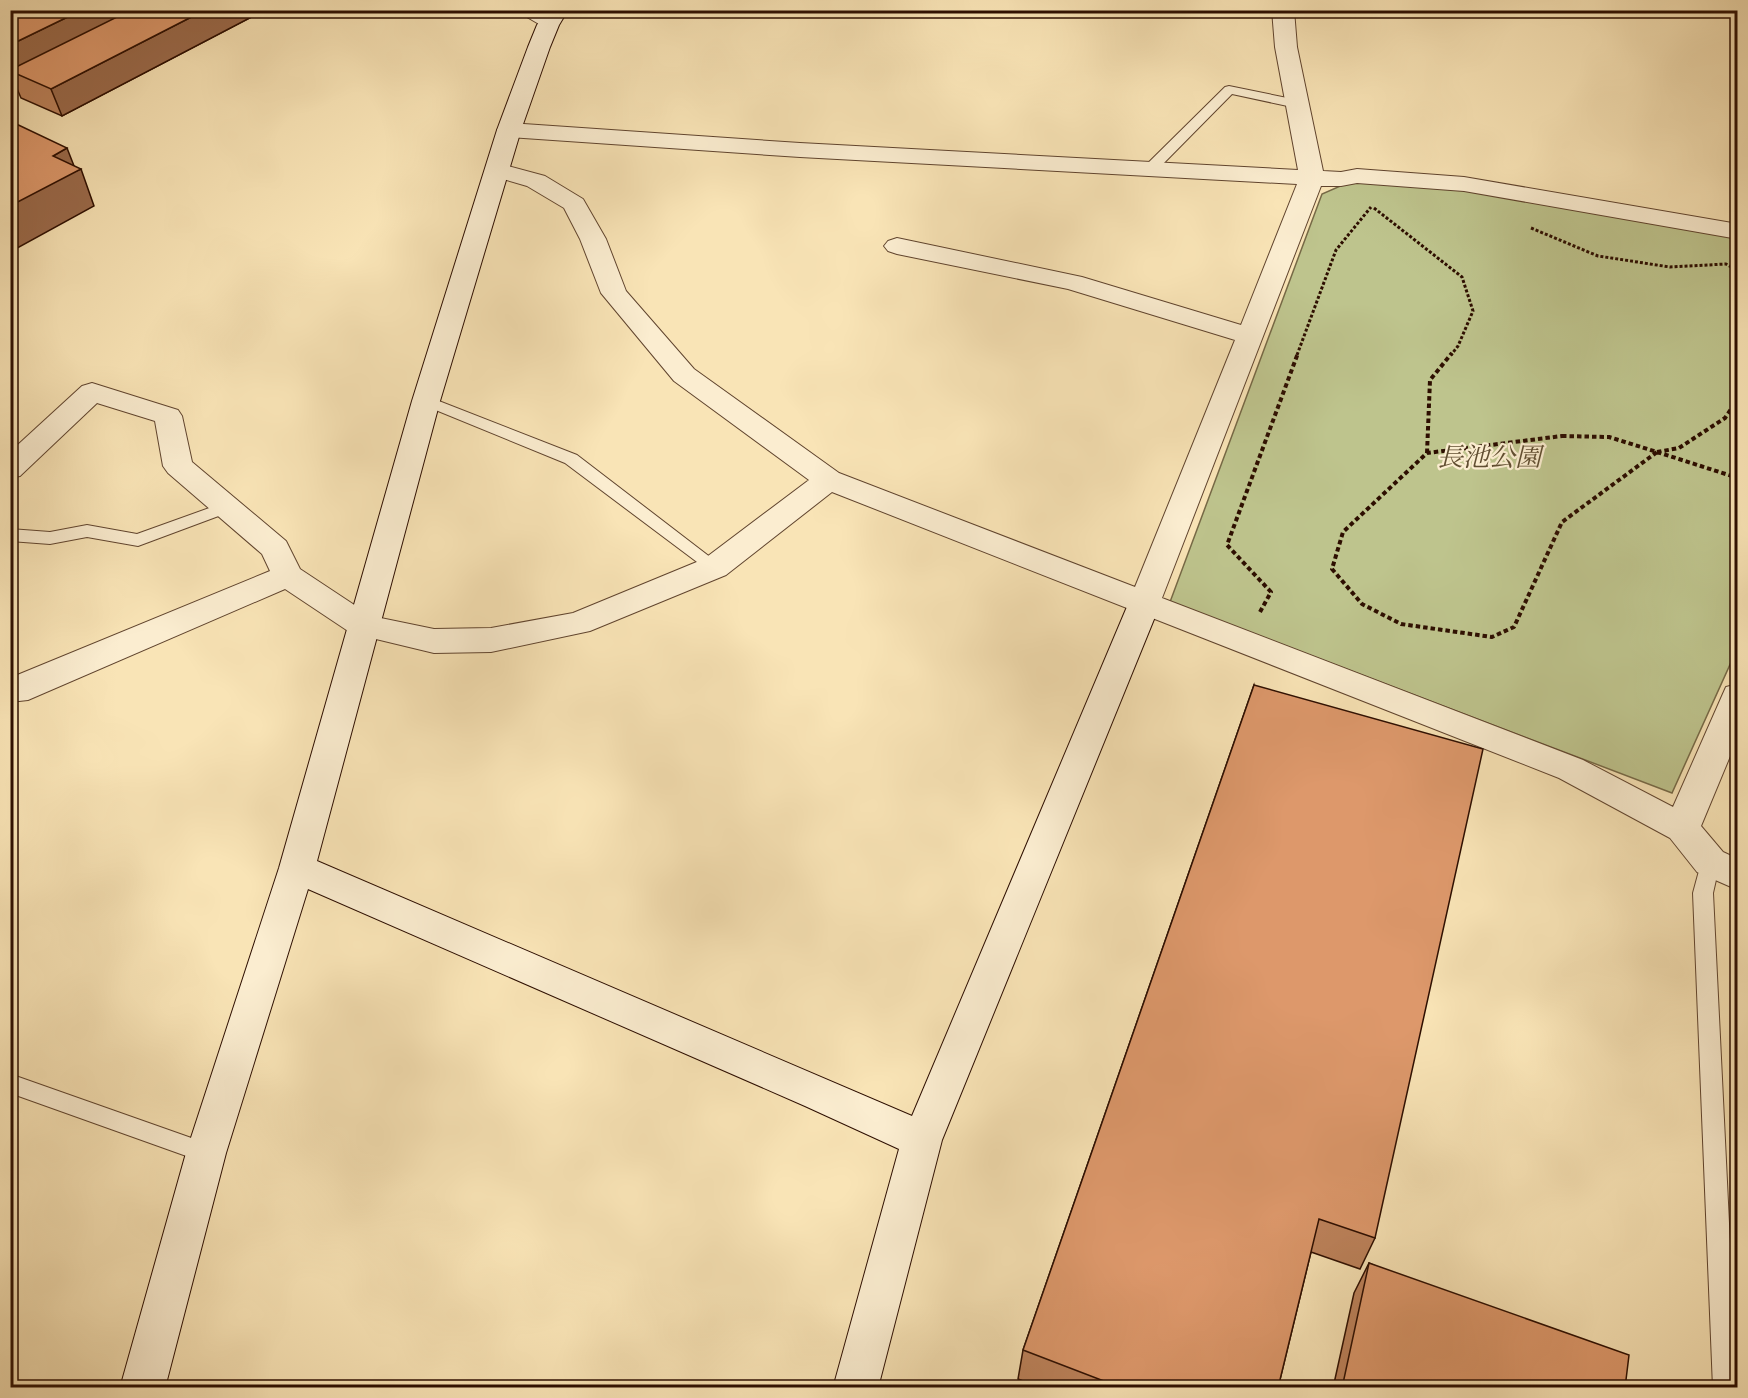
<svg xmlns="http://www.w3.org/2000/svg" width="1748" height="1398" viewBox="0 0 1748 1398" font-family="'IM FELL Double Pica','Noto Serif JP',serif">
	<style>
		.green { fill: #bec48d; stroke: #766946; stroke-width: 1.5 }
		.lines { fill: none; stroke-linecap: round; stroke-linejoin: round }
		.lane-casing { stroke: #60442e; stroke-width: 2 }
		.street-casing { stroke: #60442e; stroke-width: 2 }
		.secondary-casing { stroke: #2d0e00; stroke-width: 2 }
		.path-far1 { stroke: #2d0e00; stroke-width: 3; stroke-dasharray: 3 2; stroke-linecap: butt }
		.path { stroke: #2d0e00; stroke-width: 4; stroke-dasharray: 4.5 3; stroke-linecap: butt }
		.lane { fill: #fbedd0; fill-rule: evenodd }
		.street { fill: #fbedd0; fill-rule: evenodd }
		.secondary { fill: #fbedd0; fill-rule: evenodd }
		.wall { fill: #be835c; stroke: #2d0e00; stroke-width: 1.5 }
		.shaded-wall { fill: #9b6a4b; stroke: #2d0e00; stroke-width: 1.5 }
		.building { fill: #dd986b; stroke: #2d0e00; stroke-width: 1.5 }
		.labels { text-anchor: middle; stroke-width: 4.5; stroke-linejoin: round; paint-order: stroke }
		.park-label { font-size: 26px; font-style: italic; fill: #604e31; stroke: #fbedd0 }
	</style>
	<rect width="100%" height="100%" fill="#f9e4b6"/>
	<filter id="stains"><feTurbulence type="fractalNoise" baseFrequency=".00333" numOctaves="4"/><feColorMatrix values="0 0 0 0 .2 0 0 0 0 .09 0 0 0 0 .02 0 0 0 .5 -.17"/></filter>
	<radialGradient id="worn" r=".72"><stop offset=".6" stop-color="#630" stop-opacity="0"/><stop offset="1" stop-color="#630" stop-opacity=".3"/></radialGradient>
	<path class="green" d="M1354 180 1464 188 1737 236V649L1672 793 1170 602 1322 194Z"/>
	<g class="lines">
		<g class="lane-casing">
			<path id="lane" d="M515 10H530L554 25 548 29 544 27Z
				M1229 86 1297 100 1303 104 1297 108 1232 94 1154 173H1144L1142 170 1144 167 1225 87Z
				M426 396 577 455 723 567 721 571H709L565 463 421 404 418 401Z
				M226 502 232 503 234 507 232 511 138 546 87 537 50 544 10 541V529L50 532 87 525 137 534Z
				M1710 854 1717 856 1720 862 1713 893 1737 1388H1713L1693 893 1703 856Z
				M10 1074 214 1146 217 1153 214 1160 206 1163 10 1093Z"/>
		</g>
		<g class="street-casing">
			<path id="street" d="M1272 10H1294L1297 47 1323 171 1341 172 1357 169 1464 177 1738 224V239L1464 191 1357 183 1341 186H1321L1162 598 1583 760 1673 807 1722 696 1726 687 1738 684V737L1701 826 1723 852 1738 859V890L1697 872 1670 838 1559 778 832 492 726 575 590 631 491 652 434 653 351 633 285 589 28 700 10 702V678L270 571 262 554 168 473 163 466 155 421 97 403 20 476 10 478V452L82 386 92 383 178 410 182 416 192 462 286 541 300 569 371 616 434 629 491 628 573 613 704 559 809 480 674 381 601 293 580 239 564 208 527 186 489 175 485 170 489 165 497 163 545 176 583 199 606 239 626 291 694 369 839 473 1135 587 1235 340 1068 289 897 254 888 251 884 246 888 241 897 238 1082 277 1241 325 1297 184 800 157 509 137 501 135 497 130 501 125 509 123 800 143 1298 170 1275 47Z"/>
		</g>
		<g class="secondary-casing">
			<path id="secondary" d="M547 10H568L559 25 550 47 521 130 440 401 317 861 912 1116 1129 602 1134 594 1145 591 1156 594 1161 602 942 1140 878 1388H833L899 1149 805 1106 308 889 226 1153 165 1388H120L186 1153 279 868 412 401 497 130 528 47 537 25Z"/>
		</g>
		<path class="path-far1" d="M1374 208 1462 277 1473 311 1458 346 1451 355
			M1531 228 1598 256 1670 267 1726 264 1738 271
			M1297 355 1336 250 1371 207"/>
		<path class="path" d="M1562 436 1609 437 1657 452 1562 522 1514 627 1492 637 1401 624 1362 604 1332 569 1343 532 1427 453Z
			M1657 452 1738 478
			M1657 452 1679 448 1725 418 1738 399
			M1427 453 1430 380 1452 353
			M1260 612 1271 592 1227 545 1298 353"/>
		<use href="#lane" class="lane"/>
		<use href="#street" class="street"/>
		<use href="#secondary" class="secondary"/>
	</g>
	<path class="wall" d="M10 10H265L62 116 21 98 12 77 10 78Z
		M1254 685 1375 1238 1360 1269 1311 1252 1278 1388H1041L1018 1379 1023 1350Z
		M1369 1263 1625 1388H1333L1354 1293Z"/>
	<path class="shaded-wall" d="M82 10H147L10 71V45Z
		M205 10H265L62 116 51 89Z
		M67 148 76 171 81 169 94 206 10 252V206L53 156Z"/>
	<path class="building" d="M10 10H82L10 45Z
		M131 10H205L51 89 10 71V70Z
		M10 121 67 148 53 156 81 169 10 206Z
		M1254 685 1483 749 1375 1238 1319 1219 1278 1388H1122L1023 1350Z
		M1369 1263 1629 1355 1625 1388H1342Z"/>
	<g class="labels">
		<g class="park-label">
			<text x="1489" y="466">長池公園</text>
		</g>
	</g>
	<rect width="1748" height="1398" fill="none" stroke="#f9e4b6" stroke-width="36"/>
	<rect x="12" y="12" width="1724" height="1374" fill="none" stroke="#2d0e00" stroke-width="3"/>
	<rect x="18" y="18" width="1712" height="1362" fill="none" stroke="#2d0e00" stroke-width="1.5"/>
	<rect width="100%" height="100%" filter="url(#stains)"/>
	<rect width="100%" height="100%" fill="url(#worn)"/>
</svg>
